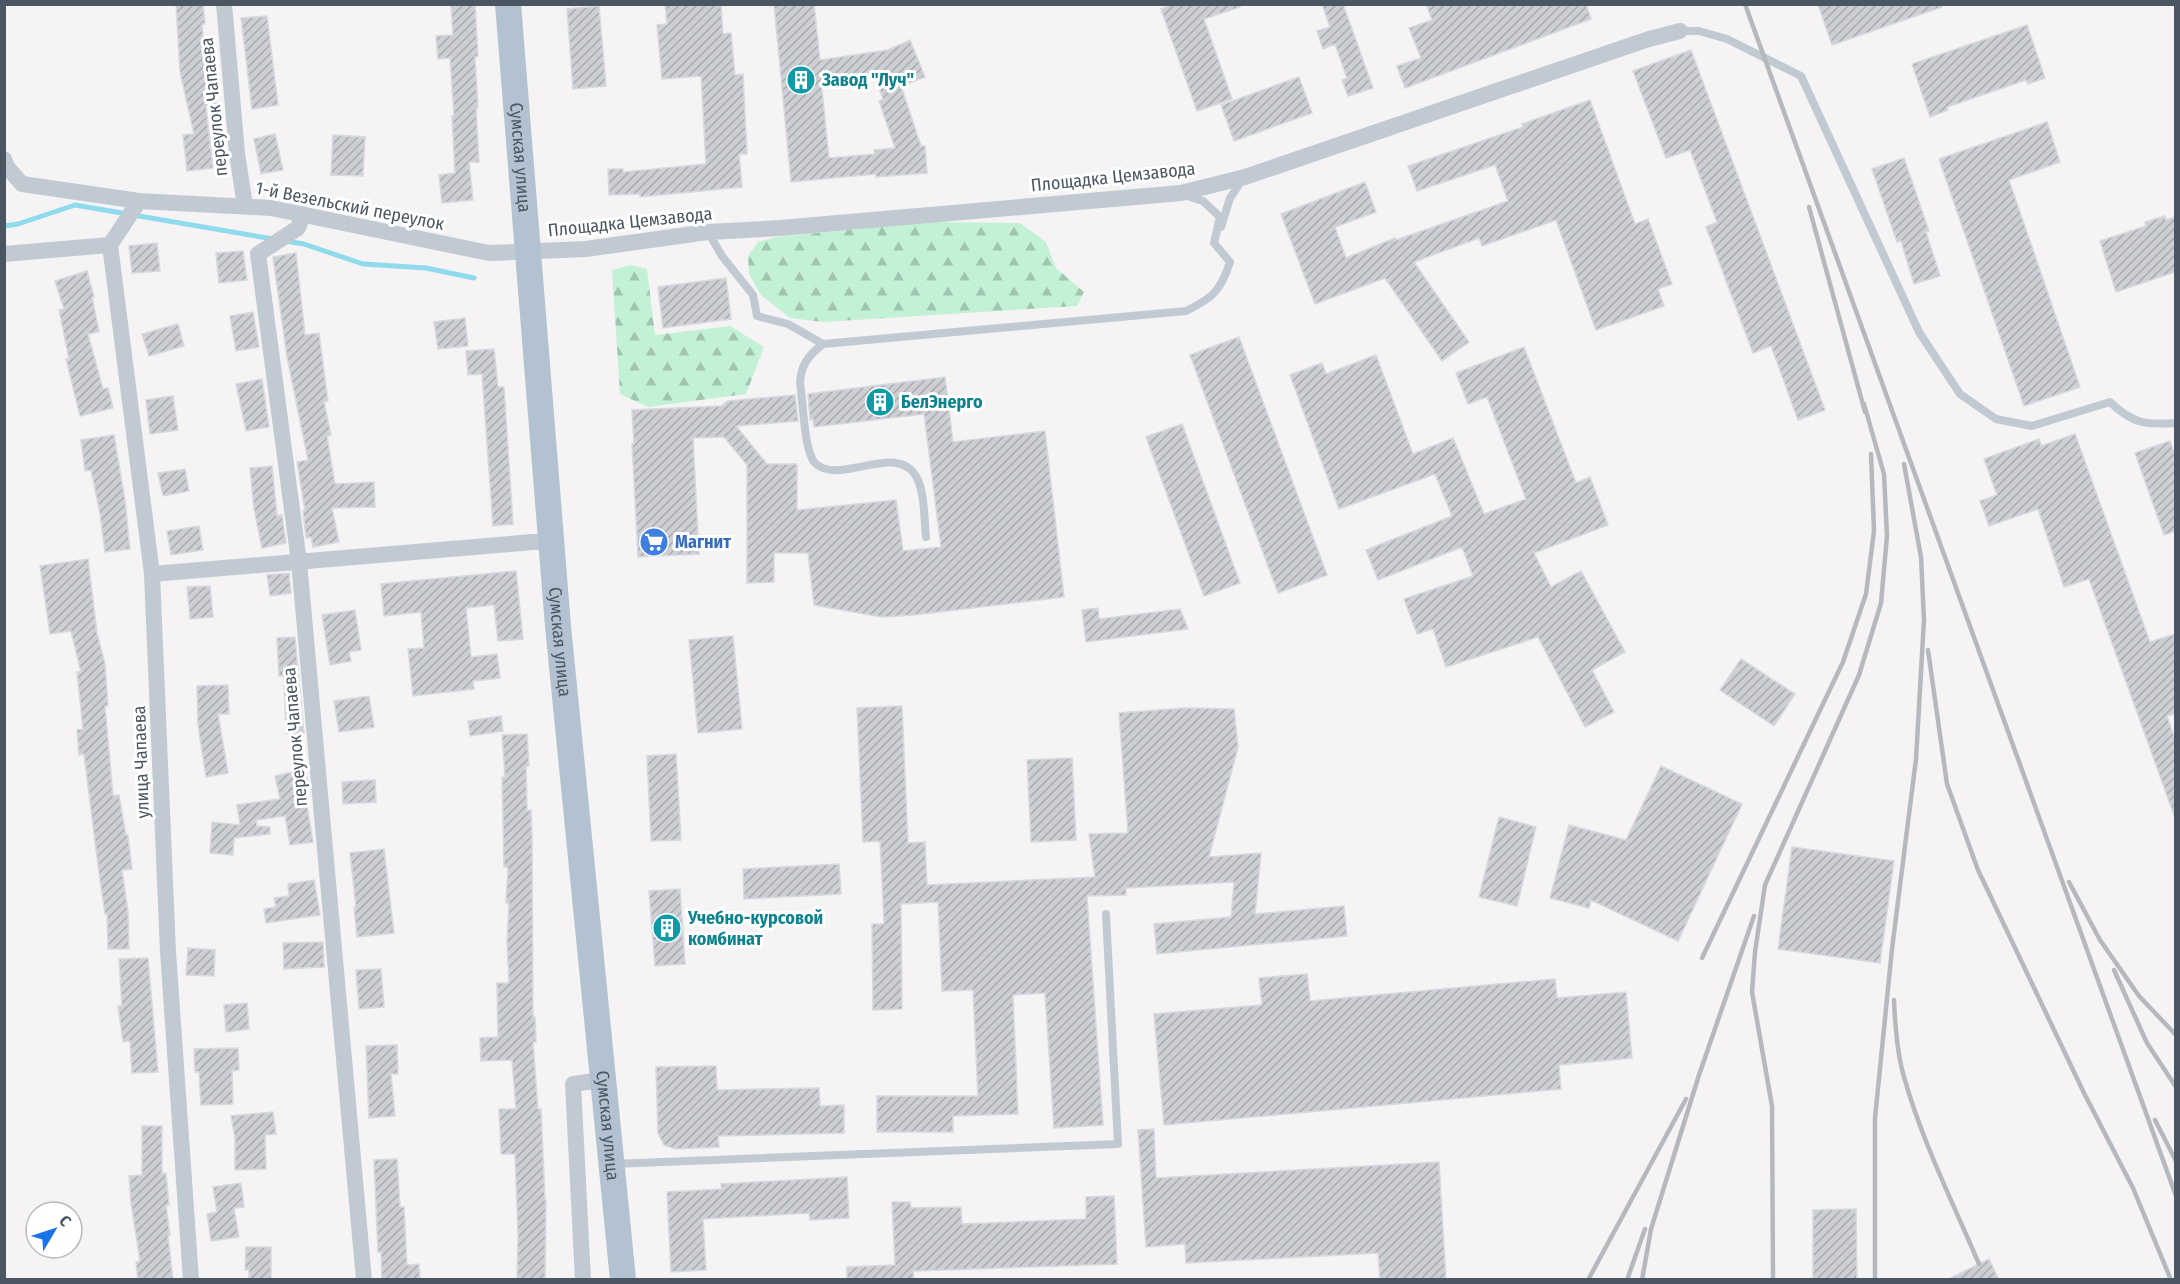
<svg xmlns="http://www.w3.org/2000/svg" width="2180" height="1284" viewBox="0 0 2180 1284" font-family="'Fira Sans Condensed',sans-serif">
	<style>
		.forest { fill: url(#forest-firs) }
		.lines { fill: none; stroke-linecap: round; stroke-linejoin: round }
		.stream { stroke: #90daee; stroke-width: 5 }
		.building { fill: url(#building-hatch); stroke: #d7d9de; stroke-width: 1.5; fill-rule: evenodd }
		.service { stroke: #c1cad2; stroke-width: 8 }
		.minor { stroke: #c1cad2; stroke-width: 16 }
		.primary { stroke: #b3c2d1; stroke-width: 26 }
		.rail { stroke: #b5b8bd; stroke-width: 4.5 }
		.labels { text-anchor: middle; stroke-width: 6; stroke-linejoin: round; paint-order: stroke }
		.culture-label { font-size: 18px; font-weight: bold; fill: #0d838f; stroke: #fff; text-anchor: start }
		.street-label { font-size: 18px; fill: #4a5661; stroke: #fff }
		.shop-label { font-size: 18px; font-weight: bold; fill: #366cbe; stroke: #fff; text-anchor: start }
	</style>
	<defs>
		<pattern id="forest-firs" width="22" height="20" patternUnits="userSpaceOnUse" patternTransform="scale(1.5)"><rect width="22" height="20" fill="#c3f1d5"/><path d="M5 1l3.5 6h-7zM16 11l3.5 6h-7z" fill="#a0c6b0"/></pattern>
		<pattern id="building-hatch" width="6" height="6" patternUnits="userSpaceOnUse" patternTransform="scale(1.5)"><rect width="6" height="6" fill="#cdcfd5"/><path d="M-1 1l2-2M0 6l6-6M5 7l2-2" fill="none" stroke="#a8abb0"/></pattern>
	</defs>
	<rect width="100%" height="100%" fill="#f5f3f3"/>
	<path class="forest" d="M930 222 1020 223 1046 242 1056 268 1084 292 1077 306 823 322 790 318 761 295 749 274 748 256 758 242 776 237Z
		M630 265 647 269 655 335 730 326 764 347 746 394 648 407 620 394 612 270Z"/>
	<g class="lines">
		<path class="stream" d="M4 226 18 224 75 205 273 239
			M285 241 304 244 363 264 426 268 474 278"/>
	</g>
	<path class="building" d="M176 4H203L205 24H202L206 76 209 75 217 104 206 106 213 168 187 171 183 135 194 134 180 72Z
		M665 4H721L723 34 731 33 735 75 743 74 747 154H739L742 187 640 197V194L609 195 608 169H623V172L706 164 701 76 662 79 657 25 667 24Z
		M774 4H814L820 60 888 50 910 40 925 77 901 86 921 146H925L927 173 876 177V174L791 182ZM874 74 883 99 879 101 895 148 874 150 875 154 829 158 821 80Z
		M1173 4H1239L1240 7 1204 19 1232 99 1197 111 1161 9Z
		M1322 4H1343L1373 88 1348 96 1342 80 1347 78 1335 44 1323 49 1317 31 1330 27Z
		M1426 4H1586L1591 19 1405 88 1397 66 1421 58 1409 28 1432 20Z
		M1818 4H1942V7L1832 45Z
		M475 5 478 56 475 57 478 108H476L479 162H469L473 200 442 203 439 175 455 173 452 116H454L450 58 438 59 436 36 453 35 451 6Z
		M599 6 606 86 573 89 567 9Z
		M267 16 278 105 252 109 241 18Z
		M2027 25 2045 78 2028 84 2026 80 1947 107 1948 110 1930 117 1912 64Z
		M1691 50 1825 410 1798 420 1771 346 1753 353 1706 227 1717 222 1690 150 1666 158 1633 71Z
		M1299 77 1312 113 1234 141 1221 105Z
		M1590 100 1635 224 1648 219 1672 284 1658 289 1664 306 1596 330 1556 220 1482 246 1479 238 1414 262 1469 342 1442 361 1385 278 1315 304 1281 214 1365 182 1376 212 1335 227 1346 258 1395 238 1396 240 1508 201 1495 165 1417 191 1408 166 1523 127 1522 124Z
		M2047 122 2060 162 2009 180 2080 387 2024 406 1939 159Z
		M275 134 283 170 261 174 254 139Z
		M333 135 365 137 363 176 331 175Z
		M1904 158 1929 231 1926 232 1940 276 1914 284 1901 241 1897 242 1872 169Z
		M2165 216 2166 220 2175 217V272L2116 292 2100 241 2146 226 2145 222Z
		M157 243 160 271 132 273 129 246Z
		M243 251 247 280 219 283 216 253Z
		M296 253 305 335 319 333 328 401 324 402 331 435 327 436 335 484 374 482 375 507 332 508 339 542 313 547 311 537 306 538 303 511 305 510 297 462 308 460 287 357 273 257Z
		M87 271 94 297H92L99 332 88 334 103 389 108 388 113 408 80 416 66 359H69L59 310 64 309 55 281Z
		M726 278 731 319 663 328 658 287Z
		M253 312 259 347 236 351 230 316Z
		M465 318 468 346 438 349 434 322Z
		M178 324 184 346 149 356 142 334Z
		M1239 337 1327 575 1278 593 1190 355Z
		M1524 347 1576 483 1590 477 1608 525 1534 553 1551 587 1581 571 1625 652 1592 670 1614 712 1585 727 1538 637 1446 667 1433 629 1417 634 1404 599 1473 576 1462 547 1378 580 1366 550 1452 516 1435 474 1339 509 1290 375 1322 363 1326 374 1376 355 1413 454 1453 438 1484 514 1526 499 1487 397 1468 404 1456 373Z
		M494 349 498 387H504L513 524 493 526 482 374 468 375 466 351Z
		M945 377 953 442 1045 431 1064 597 914 615 883 617 859 613 814 605 808 553H774V582L747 583V465L724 437 693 438 699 554 638 557 632 444H634L632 410 721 406 728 401 795 395 798 421 736 426 767 464H797V510L896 500 903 551 941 547 924 414 814 427 813 419 810 420 808 394Z
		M262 379 269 427 246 431 236 384Z
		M173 396 178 430 150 434 146 400Z
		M1182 424 1240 583 1204 596 1146 437Z
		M2075 434 2150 642 2175 634V714L2167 716 2175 739V815H2174L2089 579 2064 587 2038 509 1989 526 1980 501 1997 495 1984 459 2039 439 2041 446Z
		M114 435 125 500 130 549 105 552 100 514 91 470 85 471 81 440Z
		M2170 441 2175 456V531L2164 535 2135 453Z
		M272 466 277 516 282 515 286 543 262 548 254 509 250 468Z
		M185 469 189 491 163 496 158 473Z
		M199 526 203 550 171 555 167 531Z
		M88 559 97 633 105 664 108 706H105L113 796 119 795 126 835H128L132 869 122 870 128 912 129 949H108L107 914H105L99 873 84 754 79 755 77 730 83 729 77 672H81L71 631 50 634 40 566Z
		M516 571 523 639 498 641 494 605 466 608 471 657 497 654 500 678 473 681 474 689 413 696 408 649 424 648 421 612 384 616 381 584Z
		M289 573 291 593 270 596 267 575Z
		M210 586 213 617 190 619 187 587Z
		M1098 608 1099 619 1180 609 1188 629 1086 642 1082 610Z
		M355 610 361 650 349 652 351 661 330 665 322 615Z
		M733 636 742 729 698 733 689 640Z
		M295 637 304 733 286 734 284 676H279L277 638Z
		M1741 659 1795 694 1774 726 1720 690Z
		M228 685 229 714H218L228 773 206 777 198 725 197 686Z
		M369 696 374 727 339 732 334 701Z
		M902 706 908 843 925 842 927 885 1095 877 1089 834 1128 833 1119 713 1185 708 1234 709 1238 747 1209 857 1261 853 1255 914 1344 906 1347 936 1157 954 1154 924 1231 917 1234 882 1126 888V895L1087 896 1103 1125 1054 1128 1045 993 1013 995 1018 1114 953 1116V1132H877V1096H978L973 990 942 991 938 902 901 904 902 1009 873 1010 872 924H884L880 841 863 842 857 708Z
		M501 716 503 731 470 736 468 721Z
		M527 734 529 766H526L527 811 531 810 532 836 533 1017H535L536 1042H533L538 1109H541L545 1200H546L545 1280H517L518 1235 515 1154H501L500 1130 499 1109H516L512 1060 481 1061 480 1038 498 1037 497 983H509L507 941 509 903H506L508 867H504L502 777H505L502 735Z
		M676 754 681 840 651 841 647 756Z
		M1072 758 1076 840 1031 842 1027 760Z
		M1661 766 1742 804 1678 941 1591 900 1589 908 1550 898 1569 825 1626 840Z
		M305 769 309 786 304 787 313 842 290 845 285 816 256 820 257 826 270 827V834L234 838 233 855 210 853 212 822 240 825 237 805 280 799 275 776Z
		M375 780 376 802 343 804 342 782Z
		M1499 817 1536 827 1517 906 1479 897Z
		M1792 847 1894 861 1880 963 1778 949Z
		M384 849 394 933 357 937 354 907H356L350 853Z
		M839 864 841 894 744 899 743 869Z
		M314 880 320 915 266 923 264 909 276 907 274 898 289 896 288 884Z
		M680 889 685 964 655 966 649 891Z
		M323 942 324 967 284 969 283 943Z
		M188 948 215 950 214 976 186 975Z
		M148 958 158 1072 132 1073 130 1041 123 1042 118 1006H122L119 959Z
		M381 969 384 1007 359 1009 356 970Z
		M1307 974 1310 1001 1555 979 1557 998 1626 992 1632 1058 1559 1065 1561 1089 1164 1125 1154 1014 1262 1005 1259 978Z
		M247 1003 249 1029 226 1032 224 1005Z
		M397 1045 398 1074H391L395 1116 369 1118 366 1046Z
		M238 1048 239 1070 232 1071 233 1104 201 1105 199 1072H195L194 1049Z
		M716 1066 717 1090 819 1088 820 1106 844 1105V1133L718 1136 719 1147 675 1149 664 1145 658 1133 656 1067Z
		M273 1112 276 1134 265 1135 266 1169 235 1170V1138L231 1116Z
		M142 1126H162V1174L166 1173 169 1205H166L170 1235H168L173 1280H138L136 1262 140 1261 131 1203 129 1176 142 1175Z
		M1154 1129 1156 1178 1439 1162 1446 1280H1380L1378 1253 1186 1263 1185 1244 1146 1247 1138 1130Z
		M397 1159 400 1207H404L407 1265 419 1264 420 1280H382L381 1252H378L374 1160Z
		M847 1177 849 1218 810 1220 809 1213 703 1219 706 1270 671 1272 667 1192 722 1189 721 1184Z
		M241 1183 244 1207 234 1208 239 1237 211 1241 207 1214 217 1212 213 1187Z
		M1114 1196 1117 1264 913 1271 914 1280H847V1267L895 1265 892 1202H910L911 1208 961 1207 962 1224 1086 1219V1197Z
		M1856 1209 1857 1280H1813V1210Z
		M246 1247H271V1280H249V1270H245Z
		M1989 1259 1999 1280H1947Z"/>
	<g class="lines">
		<path class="service" d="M1680 31H1699L1727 39 1801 76 1919 332 1960 394 1996 419 2032 426 2110 402C2133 424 2145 425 2176 423
			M1221 227 1230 198 1243 179
			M708 232 722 256 753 295 757 316 788 324 823 344
			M926 537C924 518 925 495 917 478 898 440 839 487 815 463 804 452 803 400 800 383 801 364 809 355 823 344L1186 311C1213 298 1221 290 1230 262L1214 243 1220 217 1203 201 1184 195
			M613 1164 1118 1144 1106 914"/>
		<path class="minor" d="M224 4 237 153 245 206
			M4 159 7 167 22 184 139 201 271 208 489 253 586 249 708 232 780 228 1181 193 1245 177 1649 39 1680 31
			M303 214 298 228 258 254 299 562 364 1280
			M110 245 152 574 168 952 191 1280
			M110 245 139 201
			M4 254 110 245
			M152 574 533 542H552
			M583 1280 573 1084 602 1080"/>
		<path class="primary" id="s1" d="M508 4 558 626 623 1280"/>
		<path class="rail" d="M1745 4 2176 1196
			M1809 207 1865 412
			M1928 650 1947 784 1978 870 2084 1093 2133 1188 2171 1280
			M2069 882 2100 940 2139 996 2176 1035
			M1702 958 1843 662 1866 594 1874 531 1871 454
			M2114 970 2147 1043 2176 1087
			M1894 1000C1895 1025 1897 1053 1904 1077 1922 1141 1953 1203 1979 1264
			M2155 1120 2176 1161
			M1588 1280 1686 1099
			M1627 1280 1645 1229
			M1642 1280 1651 1229 1699 1075 1754 916
			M1773 1280 1772 1106 1752 992 1755 952 1765 885 1859 675 1881 603 1887 536 1884 474 1864 404
			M1875 1280V1118L1892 949 1916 759 1924 620 1921 557 1904 464"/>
	</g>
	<defs>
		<g id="building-disc" transform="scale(1.5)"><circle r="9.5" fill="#0f9aa8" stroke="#fff"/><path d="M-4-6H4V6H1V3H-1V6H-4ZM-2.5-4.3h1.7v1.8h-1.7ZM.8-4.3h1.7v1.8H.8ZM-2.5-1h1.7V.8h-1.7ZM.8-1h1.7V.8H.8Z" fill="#fff"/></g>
		<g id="supermarket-disc" transform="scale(1.5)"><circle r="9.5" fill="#3f7fe0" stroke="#fff"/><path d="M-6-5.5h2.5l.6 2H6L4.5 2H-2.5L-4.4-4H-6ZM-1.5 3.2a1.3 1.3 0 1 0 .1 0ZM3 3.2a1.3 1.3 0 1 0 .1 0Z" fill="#fff"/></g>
	</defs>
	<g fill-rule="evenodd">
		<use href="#building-disc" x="801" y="80"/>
		<use href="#building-disc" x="880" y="402"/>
		<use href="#supermarket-disc" x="654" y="542"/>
		<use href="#building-disc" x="667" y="928"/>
	</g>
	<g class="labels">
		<g class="culture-label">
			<text x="822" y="86">Завод "Луч"</text>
			<text x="901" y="408">БелЭнерго</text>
			<text x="688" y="924">Учебно-курсовой<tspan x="688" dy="21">комбинат</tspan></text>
		</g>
		<g class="street-label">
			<text transform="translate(214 107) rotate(-96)" y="6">переулок Чапаева</text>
			<text dy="6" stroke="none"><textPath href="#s1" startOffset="154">Сумская улица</textPath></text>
			<text transform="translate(1113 177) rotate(-6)" y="6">Площадка Цемзавода</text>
			<text transform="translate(350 206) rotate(11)" y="6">1-й Везельский переулок</text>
			<text transform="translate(630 222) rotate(-6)" y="6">Площадка Цемзавода</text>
			<text dy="6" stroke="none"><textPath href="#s1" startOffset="640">Сумская улица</textPath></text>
			<text transform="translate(295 737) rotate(-95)" y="6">переулок Чапаева</text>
			<text transform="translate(141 762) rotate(-92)" y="6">улица Чапаева</text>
			<text dy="6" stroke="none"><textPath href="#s1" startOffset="1126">Сумская улица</textPath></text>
		</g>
		<g class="shop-label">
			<text x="675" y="548">Магнит</text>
		</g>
	</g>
	<rect width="2180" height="1284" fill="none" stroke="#4a5661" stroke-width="12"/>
	<g transform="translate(54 1230) rotate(51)"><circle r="28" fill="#ffffff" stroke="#b7bbc0" stroke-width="1.5"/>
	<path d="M0-4.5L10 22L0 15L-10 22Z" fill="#1a73e8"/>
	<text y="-9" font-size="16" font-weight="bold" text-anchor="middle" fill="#4a5661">С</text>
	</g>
</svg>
